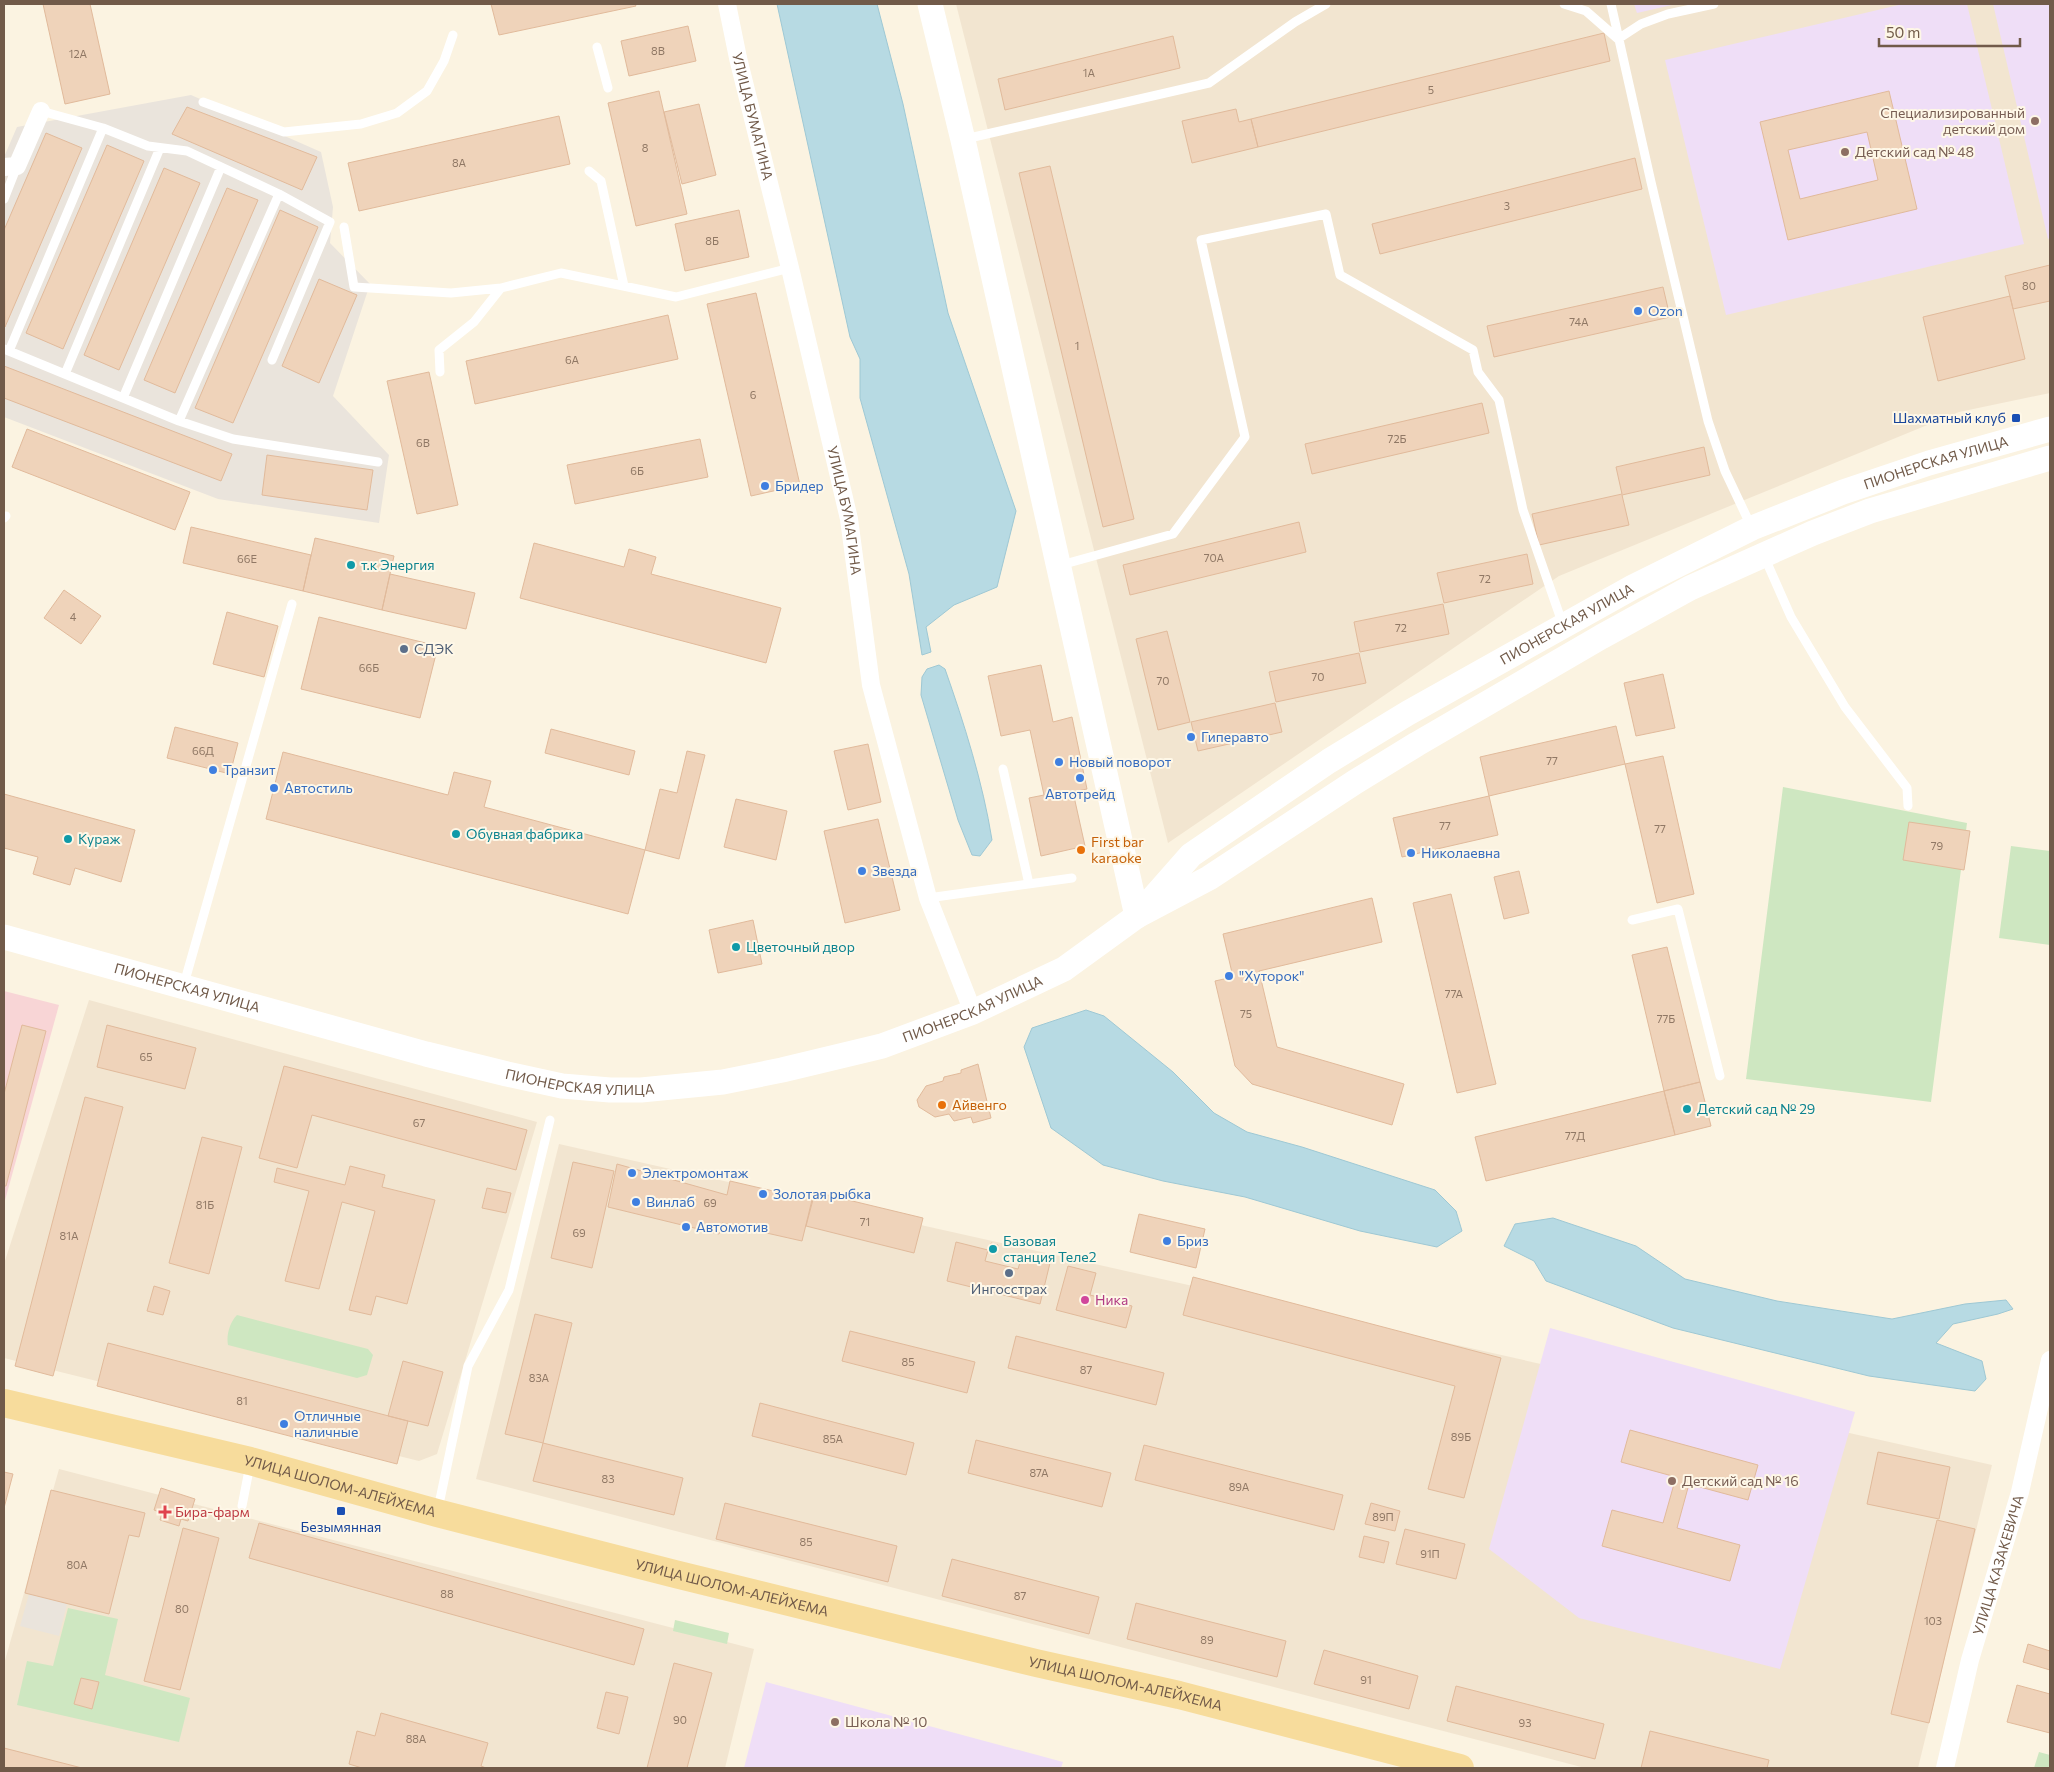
<svg xmlns="http://www.w3.org/2000/svg" width="2054" height="1772" viewBox="0 0 2054 1772" font-family="Commissioner,sans-serif">
	<style>
		.residential { fill: #f2e5d0 }
		.industrial { fill: #eae4dc }
		.education { fill: #efdef7 }
		.medical { fill: #f8d5d6 }
		.green { fill: #cee7c1 }
		.water { fill: #b7dae3; stroke: #9ec8d4 }
		.building { fill: #efd3ba; stroke: #e1ba9b; fill-rule: evenodd }
		.lines { fill: none; stroke-linecap: round; stroke-linejoin: round }
		.lane { stroke: #fff; stroke-width: 9 }
		.street { stroke: #fff; stroke-width: 18 }
		.secondary { stroke: #fff; stroke-width: 25 }
		.primary { stroke: #f7dc9c; stroke-width: 28 }
		.education-dot { fill: #8d6e63; stroke: #fef7e7; stroke-width: 2 }
		.shop-dot { fill: #3f7fe0; stroke: #fef7e7; stroke-width: 2 }
		.transit-dot { fill: #1a4fb4; stroke: #fef7e7; stroke-width: 2 }
		.culture-dot { fill: #0f9aa8; stroke: #fef7e7; stroke-width: 2 }
		.service-dot { fill: #5c6f8a; stroke: #fef7e7; stroke-width: 2 }
		.food-dot { fill: #e8710a; stroke: #fef7e7; stroke-width: 2 }
		.hotel-dot { fill: #d1479c; stroke: #fef7e7; stroke-width: 2 }
		.health-dot { fill: #e0444e; stroke: #fef7e7; stroke-width: 2 }
		.labels { text-anchor: middle; stroke-width: 4; stroke-linejoin: round; paint-order: stroke }
		.number-label { font-size: 11px; fill: #907865 }
		.education-label { font-size: 14px; fill: #785e54; stroke: #fef7e7; text-anchor: start }
		.street-label { font-size: 14px; fill: #715a49; stroke: #fef7e7 }
		.shop-label { font-size: 14px; fill: #366cbe; stroke: #fef7e7; text-anchor: start }
		.transit-label { font-size: 14px; fill: #164399; stroke: #fef7e7; text-anchor: end }
		.culture-label { font-size: 14px; fill: #0d838f; stroke: #fef7e7; text-anchor: start }
		.service-label { font-size: 14px; fill: #4e5e75; stroke: #fef7e7; text-anchor: start }
		.food-label { font-size: 14px; fill: #c56008; stroke: #fef7e7; text-anchor: start }
		.hotel-label { font-size: 14px; fill: #b23c85; stroke: #fef7e7; text-anchor: start }
		.health-label { font-size: 14px; fill: #be3a42; stroke: #fef7e7; text-anchor: start }
	</style>
	<rect width="100%" height="100%" fill="#fbf3e1"/>
	<path class="residential" d="M956 4H2050V393L1959 412 1559 576 1168 843Z
		M89 1000 537 1122 437 1454 419 1461 4 1358V1264Z
		M559 1144 1992 1465 1918 1768H1585L476 1479Z
		M59 1469 754 1649 725 1768H4V1664Z"/>
	<path class="industrial" d="M191 95 321 152 333 207 330 243 370 284 333 396 389 455 379 523 218 499 4 417V157L17 127Z
		M29 1594 67 1604 59 1636 20 1626Z"/>
	<path class="education" d="M1634 4H1676L1637 13Z
		M1903 4H1967L2024 244 1726 315 1665 60Z
		M1993 4H2050V238L2048 239Z
		M1550 1328 1855 1412 1780 1669 1579 1618 1489 1549Z
		M766 1682 1063 1762 1061 1768H744Z"/>
	<path class="medical" d="M4 991 59 1005 4 1204Z"/>
	<path class="green" d="M1783 787 1967 823 1931 1102 1746 1079Z
		M2011 846 2050 851V945L1999 938Z
		M237 1315 368 1349 373 1355 367 1375 357 1378 228 1345C226 1335 230 1322 237 1315Z
		M68 1608 118 1619 105 1675 190 1698 179 1742 17 1705 27 1661 53 1666Z
		M675 1620 729 1633 727 1644 673 1631Z
		M2039 1752 2050 1755V1768H2034Z"/>
	<path class="water" d="M777 4H877L903 104 948 313 1016 511 997 587 954 605 926 627 931 652 922 655 909 574 860 398V359L850 337Z
		M939 665 945 669C964 723 983 783 992 840L980 856 972 855 958 820 921 695 922 677 927 669Z
		M1086 1010 1104 1016 1173 1072 1214 1113 1247 1132 1302 1147 1435 1190 1456 1211 1462 1231 1437 1247 1360 1231 1245 1197 1163 1181 1103 1165 1051 1128 1024 1047 1032 1028Z
		M1553 1218 1636 1246 1685 1279 1777 1301 1892 1319 1965 1304 2006 1300 2013 1309 1998 1314 1953 1324 1936 1343 1982 1361 1986 1379 1975 1391 1869 1376 1673 1328 1546 1281 1534 1261 1504 1246 1515 1224Z"/>
	<path class="building" d="M43 4H90L110 94 65 104Z
		M491 4H635L636 6 499 35Z
		M688 26 696 61 629 76 621 41Z
		M1604 33 1610 61 1258 147 1251 119Z
		M1173 36 1180 68 1005 110 998 79Z
		M659 91 687 214 636 226 608 103Z
		M1889 91 1917 209 1788 240 1760 122ZM1867 132 1878 180 1800 199 1788 150Z
		M699 104 716 175 682 184 664 112Z
		M187 107 317 157 302 190 172 134Z
		M1236 109 1239 122 1251 119 1258 147 1192 163 1182 121Z
		M559 116 570 164 359 211 348 163Z
		M46 133 82 148 5 327 4 230Z
		M107 145 144 161 63 349 26 333Z
		M1635 158 1642 189 1380 254 1372 224Z
		M1050 166 1134 519 1103 527 1019 173Z
		M164 168 200 183 119 370 84 355Z
		M227 188 258 200 175 393 144 380Z
		M280 210 318 227 233 423 195 408Z
		M739 210 749 257 685 271 675 224Z
		M2050 265V301L2013 309 2005 276Z
		M319 279 357 295 319 383 282 366Z
		M1663 287 1670 317 1494 357 1487 326Z
		M756 293 800 485 751 496 707 304Z
		M2010 296 2025 359 1938 381 1923 317Z
		M668 315 678 359 475 404 466 361Z
		M4 366 232 454 221 481 4 398Z
		M429 372 458 505 417 514 387 381Z
		M1482 403 1489 433 1312 474 1305 444Z
		M27 429 190 492 175 530 12 467Z
		M700 439 708 477 575 504 567 465Z
		M1704 447 1710 475 1622 495 1629 525 1539 545 1532 514 1622 494 1616 467Z
		M267 455 373 470 367 510 262 495Z
		M1299 522 1306 552 1130 595 1123 565Z
		M191 527 311 555 303 591 183 563Z
		M315 538 394 556 382 610 303 591Z
		M534 543 624 567 629 549 656 557 651 574 781 608 766 663 520 598Z
		M1527 554 1533 584 1444 603 1437 573Z
		M390 574 475 593 466 629 382 610Z
		M64 590 101 616 81 644 44 618Z
		M1443 604 1449 634 1360 652 1354 622Z
		M227 612 278 626 264 677 213 664Z
		M319 617 438 646 420 718 301 689Z
		M1167 631 1190 722 1158 730 1136 639Z
		M1359 653 1366 683 1276 702 1269 672Z
		M1041 665 1053 722 1072 717 1087 789 1073 792 1085 846 1041 856 1029 798 1044 795 1030 730 1001 736 988 676Z
		M1663 674 1675 728 1636 736 1624 683Z
		M1275 703 1282 732 1198 751 1191 722Z
		M1616 726 1625 764 1489 796 1480 757Z
		M175 727 238 743 230 774 167 758Z
		M551 729 635 751 629 775 545 753Z
		M868 744 881 802 848 810 834 751Z
		M687 751 705 755 679 859 645 850 660 789 677 793Z
		M283 752 448 795 454 772 491 781 484 807 645 850 628 914 266 819Z
		M1663 756 1694 894 1657 903 1625 764Z
		M4 794 135 830 121 882 75 868 70 885 33 874 38 857 4 848Z
		M1489 796 1498 835 1402 857 1393 818Z
		M736 799 787 811 776 860 724 847Z
		M878 819 900 910 845 923 824 831Z
		M1909 822 1970 831 1964 870 1903 860Z
		M1519 871 1529 913 1504 919 1494 877Z
		M1451 894 1496 1084 1457 1093 1413 903Z
		M1372 898 1382 942 1259 971 1277 1047 1404 1084 1392 1125 1252 1084 1235 1066 1215 981 1233 977 1223 934Z
		M753 920 762 964 718 973 709 930Z
		M1667 947 1700 1082 1664 1091 1632 955Z
		M22 1025 46 1031 6 1186H4V1094Z
		M107 1025 196 1048 185 1089 97 1067Z
		M978 1064 991 1118 973 1123 971 1117 954 1121 949 1114 935 1117 919 1107 917 1100 926 1086 943 1081 944 1077 961 1073V1070Z
		M284 1066 527 1130 516 1170 312 1115 297 1168 259 1158Z
		M1700 1082 1711 1126 1675 1135 1664 1091Z
		M1664 1091 1675 1135 1486 1181 1475 1137Z
		M85 1097 123 1107 53 1376 15 1366Z
		M202 1137 242 1147 209 1274 169 1263Z
		M573 1162 614 1171 592 1268 551 1258Z
		M617 1164 727 1195 730 1181 812 1200 802 1241 722 1223 719 1234 608 1207Z
		M350 1166 385 1175 382 1187 435 1200 407 1304 376 1296 371 1315 349 1310 375 1211 342 1202 319 1289 285 1281 309 1191 274 1182 277 1168 345 1185Z
		M487 1188 511 1193 506 1213 482 1208Z
		M815 1192 923 1218 914 1253 806 1226Z
		M1139 1214 1205 1229 1196 1268 1130 1252Z
		M956 1242 988 1250 985 1261 1018 1269 1022 1256 1050 1263 1040 1304 947 1281Z
		M991 1243 998 1245 996 1254 988 1252Z
		M1068 1266 1096 1273 1090 1295 1132 1306 1126 1328 1056 1310Z
		M1193 1277 1501 1358 1464 1498 1428 1489 1455 1386 1183 1315Z
		M154 1286 170 1291 163 1315 147 1311Z
		M535 1314 572 1323 543 1443 505 1434Z
		M850 1331 975 1362 967 1393 842 1361Z
		M1016 1336 1164 1373 1156 1405 1008 1368Z
		M108 1343 408 1421 397 1464 97 1386Z
		M403 1361 443 1372 428 1426 388 1416Z
		M760 1403 914 1443 906 1475 752 1436Z
		M1630 1430 1758 1465 1748 1500 1689 1484 1677 1528 1740 1545 1730 1581 1602 1546 1612 1510 1663 1523 1676 1477 1621 1462Z
		M976 1440 1111 1473 1102 1507 968 1473Z
		M543 1443 683 1478 674 1515 533 1481Z
		M1144 1445 1343 1495 1334 1530 1135 1480Z
		M1878 1452 1950 1467 1939 1519 1867 1504Z
		M4 1472 13 1474 4 1508Z
		M161 1488 195 1499 188 1521 181 1519 179 1526 160 1520 162 1513 154 1510Z
		M51 1490 145 1513 139 1537 129 1535 109 1614 25 1593Z
		M725 1503 897 1546 888 1582 716 1539Z
		M1371 1503 1400 1511 1395 1531 1365 1524Z
		M1937 1520 1975 1529 1929 1723 1891 1714Z
		M259 1523 644 1629 634 1665 249 1558Z
		M183 1528 219 1538 180 1690 144 1681Z
		M1405 1529 1465 1544 1456 1579 1396 1564Z
		M1364 1536 1389 1542 1384 1563 1359 1557Z
		M952 1559 1099 1597 1089 1634 942 1596Z
		M1136 1603 1286 1641 1277 1677 1127 1639Z
		M2028 1644 2050 1651V1670L2023 1662Z
		M1324 1650 1418 1676 1409 1709 1314 1684Z
		M674 1663 712 1673 687 1768H647Z
		M81 1678 99 1682 92 1709 74 1704Z
		M2017 1685 2050 1694V1733L2007 1722Z
		M1456 1686 1604 1724 1595 1759 1447 1721Z
		M606 1692 628 1697 619 1734 597 1728Z
		M381 1713 488 1743 481 1766 486 1768H362L349 1764 357 1731 375 1736Z
		M1650 1731 1769 1760 1767 1768H1641Z
		M4 1748 82 1768H4Z"/>
	<g class="lines">
		<path class="lane" d="M1564 4 1586 11 1618 39
			M1611 4 1651 182 1708 421 1725 471 1751 526
			M1618 39 1641 24 1668 14 1714 4
			M597 47 608 88
			M203 102 284 132 361 124 397 113 427 91 444 61 453 35
			M41 111 103 128 148 146 187 151 279 194 179 421
			M965 139 1209 83 1295 22 1326 4
			M589 171 601 181 624 286
			M4 199 17 166
			M344 227 354 287 451 293 501 288 561 273 676 297 790 268
			M4 349 179 421 233 439 378 462
			M9 351 103 128
			M272 360 330 222 279 194
			M440 372 439 350 474 322 501 288
			M65 374 160 148
			M123 398 221 167
			M4 518 6 516
			M1764 556 1791 617 1845 707 1907 788 1908 806
			M1061 565 1173 534 1245 437 1201 240 1326 214 1340 275 1473 350 1478 372 1499 400 1523 510 1563 625
			M1003 769 1029 884
			M928 898 1072 878
			M1632 920 1678 909 1720 1076
			M184 984 292 604
			M242 1506 250 1465
			M438 1509 468 1366 509 1290 550 1120"/>
		<g class="street">
			<path id="s1" d="M727 4 738 58 790 268 849 519 871 685 928 898 973 1012"/>
			<path d="M4 167 17 166 41 111"/>
			<path id="s2" d="M1945 1768 1970 1660 2020 1492 2050 1360"/>
		</g>
		<g class="secondary">
			<path d="M930 4 963 140 1137 916"/>
			<path id="s3" d="M1147 905 1191 855 1329 761 1408 713 1633 587 1752 528 1843 492 1929 463 2050 429"/>
			<path id="s4" d="M4 937 426 1054 507 1074 562 1086 610 1090H641L723 1082 782 1070 882 1046 973 1012 1064 969 1137 916 1209 878 1355 782 1417 744 1601 637 1690 588 1813 533 1870 511 2050 458"/>
		</g>
		<path class="primary" id="s5" d="M4 1403 250 1461 437 1513 675 1574 1036 1663 1179 1695 1460 1768"/>
	</g>
	<g class="education-dot">
		<circle cx="2035" cy="121" r="5"/>
		<circle cx="1845" cy="152" r="5"/>
		<circle cx="1672" cy="1481" r="5"/>
		<circle cx="835" cy="1722" r="5"/>
	</g>
	<g class="shop-dot">
		<circle cx="1638" cy="311" r="5"/>
		<circle cx="765" cy="486" r="5"/>
		<circle cx="1191" cy="737" r="5"/>
		<circle cx="1059" cy="762" r="5"/>
		<circle cx="213" cy="770" r="5"/>
		<circle cx="1080" cy="778" r="5"/>
		<circle cx="274" cy="788" r="5"/>
		<circle cx="1411" cy="853" r="5"/>
		<circle cx="862" cy="871" r="5"/>
		<circle cx="1229" cy="976" r="5"/>
		<circle cx="632" cy="1173" r="5"/>
		<circle cx="763" cy="1194" r="5"/>
		<circle cx="636" cy="1202" r="5"/>
		<circle cx="686" cy="1227" r="5"/>
		<circle cx="1167" cy="1241" r="5"/>
		<circle cx="284" cy="1424" r="5"/>
	</g>
	<g class="transit-dot">
		<rect x="2011" y="413" width="10" height="10" rx="2.5"/>
		<rect x="336" y="1506" width="10" height="10" rx="2.5"/>
	</g>
	<g class="culture-dot">
		<circle cx="351" cy="565" r="5"/>
		<circle cx="456" cy="834" r="5"/>
		<circle cx="68" cy="839" r="5"/>
		<circle cx="736" cy="947" r="5"/>
		<circle cx="1687" cy="1109" r="5"/>
		<circle cx="993" cy="1249" r="5"/>
	</g>
	<g class="service-dot">
		<circle cx="404" cy="649" r="5"/>
		<circle cx="1009" cy="1273" r="5"/>
	</g>
	<g class="food-dot">
		<circle cx="1081" cy="850" r="5"/>
		<circle cx="942" cy="1105" r="5"/>
	</g>
	<circle class="hotel-dot" cx="1085" cy="1300" r="5"/>
	<path class="health-dot" d="M162.5 1504.5h5v5h5v5h-5v5h-5v-5h-5v-5h5z"/>
	<g class="labels">
		<g class="number-label">
			<text x="658" y="55">8В</text>
			<text x="78" y="58">12А</text>
			<text x="1089" y="77">1А</text>
			<text x="1431" y="94">5</text>
			<text x="645" y="152">8</text>
			<text x="459" y="167">8А</text>
			<text x="1507" y="210">3</text>
			<text x="712" y="245">8Б</text>
			<text x="2029" y="290">80</text>
			<text x="1579" y="326">74А</text>
			<text x="1077" y="350">1</text>
			<text x="572" y="364">6А</text>
			<text x="753" y="399">6</text>
			<text x="1397" y="443">72Б</text>
			<text x="423" y="447">6В</text>
			<text x="637" y="475">6Б</text>
			<text x="1214" y="562">70А</text>
			<text x="247" y="563">66Е</text>
			<text x="1485" y="583">72</text>
			<text x="73" y="621">4</text>
			<text x="1401" y="632">72</text>
			<text x="369" y="672">66Б</text>
			<text x="1318" y="681">70</text>
			<text x="1163" y="685">70</text>
			<text x="203" y="755">66Д</text>
			<text x="1552" y="765">77</text>
			<text x="1445" y="830">77</text>
			<text x="1660" y="833">77</text>
			<text x="1937" y="850">79</text>
			<text x="1454" y="998">77А</text>
			<text x="1246" y="1018">75</text>
			<text x="1666" y="1023">77Б</text>
			<text x="146" y="1061">65</text>
			<text x="419" y="1127">67</text>
			<text x="1575" y="1140">77Д</text>
			<text x="710" y="1207">69</text>
			<text x="205" y="1209">81Б</text>
			<text x="865" y="1226">71</text>
			<text x="579" y="1237">69</text>
			<text x="69" y="1240">81А</text>
			<text x="908" y="1366">85</text>
			<text x="1086" y="1374">87</text>
			<text x="539" y="1382">83А</text>
			<text x="242" y="1405">81</text>
			<text x="1461" y="1441">89Б</text>
			<text x="833" y="1443">85А</text>
			<text x="1039" y="1477">87А</text>
			<text x="608" y="1483">83</text>
			<text x="1239" y="1491">89А</text>
			<text x="1383" y="1521">89П</text>
			<text x="806" y="1546">85</text>
			<text x="1430" y="1558">91П</text>
			<text x="77" y="1569">80А</text>
			<text x="447" y="1598">88</text>
			<text x="1020" y="1600">87</text>
			<text x="182" y="1613">80</text>
			<text x="1933" y="1625">103</text>
			<text x="1207" y="1644">89</text>
			<text x="1366" y="1684">91</text>
			<text x="680" y="1724">90</text>
			<text x="1525" y="1727">93</text>
			<text x="416" y="1743">88А</text>
		</g>
		<g class="education-label">
			<text x="2025" y="118" text-anchor="end">Специализированный<tspan x="2025" dy="16">детский дом</tspan></text>
			<text x="1855" y="157">Детский сад № 48</text>
			<text x="1682" y="1486">Детский сад № 16</text>
			<text x="845" y="1727">Школа № 10</text>
		</g>
		<g class="street-label">
			<text dy="5" stroke="none"><textPath href="#s1" startOffset="115">УЛИЦА БУМАГИНА</textPath></text>
			<text dy="5" stroke="none"><textPath href="#s3" startOffset="912">ПИОНЕРСКАЯ УЛИЦА</textPath></text>
			<text dy="5" stroke="none"><textPath href="#s1" startOffset="520">УЛИЦА БУМАГИНА</textPath></text>
			<text dy="5" stroke="none"><textPath href="#s3" startOffset="508">ПИОНЕРСКАЯ УЛИЦА</textPath></text>
			<text dy="5" stroke="none"><textPath href="#s4" startOffset="190">ПИОНЕРСКАЯ УЛИЦА</textPath></text>
			<text dy="5" stroke="none"><textPath href="#s4" startOffset="1000">ПИОНЕРСКАЯ УЛИЦА</textPath></text>
			<text dy="5" stroke="none"><textPath href="#s4" startOffset="595">ПИОНЕРСКАЯ УЛИЦА</textPath></text>
			<text dy="5" stroke="none"><textPath href="#s5" startOffset="346">УЛИЦА ШОЛОМ-АЛЕЙХЕМА</textPath></text>
			<text dy="5" stroke="none"><textPath href="#s2" startOffset="210">УЛИЦА КАЗАКЕВИЧА</textPath></text>
			<text dy="5" stroke="none"><textPath href="#s5" startOffset="751">УЛИЦА ШОЛОМ-АЛЕЙХЕМА</textPath></text>
			<text dy="5" stroke="none"><textPath href="#s5" startOffset="1156">УЛИЦА ШОЛОМ-АЛЕЙХЕМА</textPath></text>
		</g>
		<g class="shop-label">
			<text x="1648" y="316">Ozon</text>
			<text x="775" y="491">Бридер</text>
			<text x="1201" y="742">Гиперавто</text>
			<text x="1069" y="767">Новый поворот</text>
			<text x="223" y="775">Транзит</text>
			<text x="284" y="793">Автостиль</text>
			<text x="1080" y="799" text-anchor="middle">Автотрейд</text>
			<text x="1421" y="858">Николаевна</text>
			<text x="872" y="876">Звезда</text>
			<text x="1239" y="981">"Хуторок"</text>
			<text x="642" y="1178">Электромонтаж</text>
			<text x="773" y="1199">Золотая рыбка</text>
			<text x="646" y="1207">Винлаб</text>
			<text x="696" y="1232">Автомотив</text>
			<text x="1177" y="1246">Бриз</text>
			<text x="294" y="1421">Отличные<tspan x="294" dy="16">наличные</tspan></text>
		</g>
		<g class="transit-label">
			<text x="2006" y="423">Шахматный клуб</text>
			<text x="341" y="1532" text-anchor="middle">Безымянная</text>
		</g>
		<g class="culture-label">
			<text x="361" y="570">т.к Энергия</text>
			<text x="466" y="839">Обувная фабрика</text>
			<text x="78" y="844">Кураж</text>
			<text x="746" y="952">Цветочный двор</text>
			<text x="1697" y="1114">Детский сад № 29</text>
			<text x="1003" y="1246">Базовая<tspan x="1003" dy="16">станция Теле2</tspan></text>
		</g>
		<g class="service-label">
			<text x="414" y="654">СДЭК</text>
			<text x="1009" y="1294" text-anchor="middle">Ингосстрах</text>
		</g>
		<g class="food-label">
			<text x="1091" y="847">First bar<tspan x="1091" dy="16">karaoke</tspan></text>
			<text x="952" y="1110">Айвенго</text>
		</g>
		<g class="hotel-label">
			<text x="1095" y="1305">Ника</text>
		</g>
		<g class="health-label">
			<text x="175" y="1517">Бира-фарм</text>
		</g>
	</g>
	<rect width="2054" height="1772" fill="none" stroke="#715a49" stroke-width="10"/>
	<path d="M1879 38v8h141v-8" fill="none" stroke="#715a49" stroke-width="2.5"/>
	<text x="1886" y="38" font-size="15" fill="#715a49" stroke="#fef7e7" stroke-width="4" paint-order="stroke">50 m</text>
</svg>
